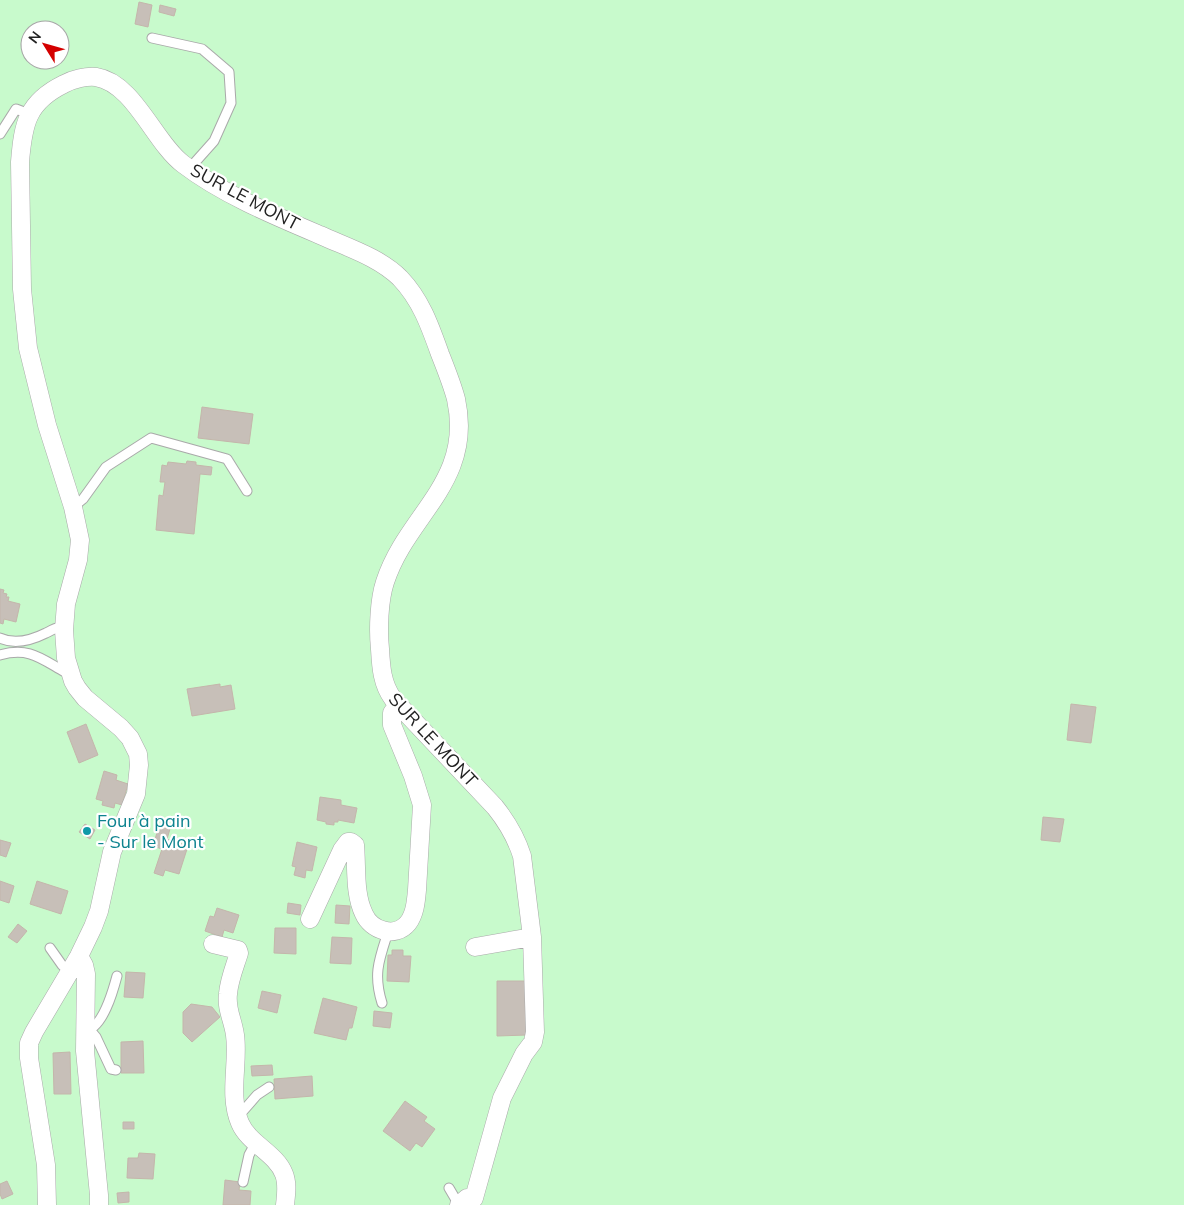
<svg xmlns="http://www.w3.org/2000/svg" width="1184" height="1205" viewBox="0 0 1184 1205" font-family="Mulish,sans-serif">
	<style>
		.park { fill: #c8facc; fill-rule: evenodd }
		.building { fill: #c7bfb8; stroke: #c4b6ab }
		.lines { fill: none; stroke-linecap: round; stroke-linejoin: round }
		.lane-casing { stroke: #a9a9a9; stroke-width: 11 }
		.street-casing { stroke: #a9a9a9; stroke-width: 19 }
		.lane { stroke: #fff; stroke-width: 9 }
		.street { stroke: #fff; stroke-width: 18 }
		.culture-dot { fill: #0f9aa8; stroke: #fff; stroke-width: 2 }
		.labels { text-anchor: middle; stroke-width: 4.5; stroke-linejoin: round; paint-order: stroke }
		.street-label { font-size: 18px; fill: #222; stroke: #fff }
		.culture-label { font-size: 18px; fill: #0d838f; stroke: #fff; text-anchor: start }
	</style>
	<rect width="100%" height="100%" fill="#f2efe9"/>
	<path class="park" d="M0 0H1184V1205H0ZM30 30H60V60H30Z"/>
	<path class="building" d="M139 2 152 5 148 27 135 24Z
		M160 5 176 9 174 16 159 12Z
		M202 407 253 414 249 444 198 438Z
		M187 461 196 462V465L212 467 211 475 200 474 194 534 156 530 159 495 163 496 165 482H160L162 465 167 466 168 462 186 464Z
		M0 589 4 590 3 593 7 594 6 597H9L8 601 20 604 16 622 4 619 3 624 0 623Z
		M220 684V687L231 685 235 709 192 716 187 689Z
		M1071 704 1096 707 1091 743 1067 740Z
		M86 724 98 755 79 763 67 732Z
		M104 771 117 775 116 780 128 784 122 805 115 803 114 808 102 805 103 801 96 799Z
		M320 797 341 800V805L357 808 354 823 338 820V822H334V825L326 824V822L317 820Z
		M1043 817 1064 819 1060 842 1041 840Z
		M85 824 95 830 90 839 79 832Z
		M159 826 170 829 167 839 188 846 179 874 165 870 163 876 154 873 162 849 153 846Z
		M0 840 11 843 6 857 0 855Z
		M297 842 317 847 312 871 306 870 305 878 294 875 296 867 292 866Z
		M0 881 14 886 9 903 0 900Z
		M37 881 68 891 61 914 30 904Z
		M288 903 301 905 300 915 287 913Z
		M336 905 350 906 349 924 335 923Z
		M217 908 239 915 233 933 224 930 222 937 205 931 210 916 214 917Z
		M18 924 27 931 17 943 8 937Z
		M275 928H296V954L274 953Z
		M332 937 352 938 351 964 330 963Z
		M392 950H403V956H411L409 982 387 981 388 955H392Z
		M126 972 145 973 143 998 124 997Z
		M497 981H526L527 1035 497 1036Z
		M262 991 281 995 277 1013 258 1008Z
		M323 998 357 1007 352 1028H349L346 1040 314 1033Z
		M191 1004 212 1007 220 1017 192 1042 183 1033V1012Z
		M374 1011 392 1013 390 1028 373 1026Z
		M143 1041 144 1073H121V1042Z
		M70 1052 71 1094H54L53 1053Z
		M272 1065 273 1075 252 1076 251 1066Z
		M312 1076 313 1096 275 1099 274 1079Z
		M405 1101 427 1117 424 1121 435 1129 422 1147 416 1143 410 1151 383 1131Z
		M123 1122H134V1129H123Z
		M139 1153 155 1154 153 1179 127 1178 128 1158H138Z
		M225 1180 240 1182 239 1190 251 1191 250 1205H223Z
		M7 1181 13 1194 2 1199 0 1194V1184Z
		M129 1192V1202L118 1203 117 1193Z"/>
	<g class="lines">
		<g class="lane-casing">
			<path id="lane" d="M152 38 202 49 229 72 231 103 214 141 189 169
				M0 134 16 109 29 114
				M73 507 83 499 106 467 151 438 227 459 247 491
				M0 638C15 645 32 640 46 633 53 630 56 626 64 627
				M0 655C29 647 40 658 65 672L69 670
				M50 948 62 965 69 971
				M382 1003C373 974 379 960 388 932
				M90 1030 96 1037 111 1069 116 1070
				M85 1031C103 1028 113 991 117 976
				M237 1115 243 1111 257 1095 269 1087
				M243 1182 249 1155 255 1144
				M449 1188 459 1205"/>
		</g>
		<g class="street-casing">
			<path id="street" d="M310 919 342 850 348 842H351L355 845C357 867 354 894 364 914 371 930 395 939 408 923 415 914 416 901 417 890L422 805 413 776 392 725V713L398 705
				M213 944 238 950 239 953C235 966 229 980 228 994 226 1009 233 1020 235 1035 239 1063 228 1095 240 1123 249 1144 276 1153 284 1174 288 1184 286 1195 285 1205
				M475 947 532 937
				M79 956 84 965 86 974 85 1051 99 1195V1205
				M47 1205 46 1165 29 1058V1043L34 1032 79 956 93 927 99 911 112 852 136 794 139 765 138 754 130 738 121 728 85 698 77 688 73 681 66 658 64 630 66 604 78 560 80 540 73 507 47 425 28 348 22 289 20 162C23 124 27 102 64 84 73 79 86 76 96 77 134 83 154 142 183 164 222 194 275 216 320 235 346 247 379 257 400 278 421 300 430 326 440 354 446 369 452 384 456 399 474 482 407 514 385 582 379 600 378 630 380 649 381 667 382 684 393 699L495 807C507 822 516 837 522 856L532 937 535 1032 533 1042 524 1054 502 1098 474 1198H467L459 1205"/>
		</g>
		<use href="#lane" class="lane"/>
		<use href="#street" class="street"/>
	</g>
	<circle class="culture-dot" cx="87" cy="831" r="5"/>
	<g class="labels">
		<g class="street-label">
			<text transform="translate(245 197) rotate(28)" y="6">SUR LE MONT</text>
			<text transform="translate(433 740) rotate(47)" y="6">SUR LE MONT</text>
		</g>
		<g class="culture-label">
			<text x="97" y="827">Four à pain<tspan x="97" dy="21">- Sur le Mont</tspan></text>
		</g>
	</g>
	<g transform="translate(45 45) rotate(307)"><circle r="24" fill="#ffffff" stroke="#a7a7a7"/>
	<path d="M0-4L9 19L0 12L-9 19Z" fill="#d40000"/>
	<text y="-8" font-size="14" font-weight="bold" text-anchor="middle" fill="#222222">N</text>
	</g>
</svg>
